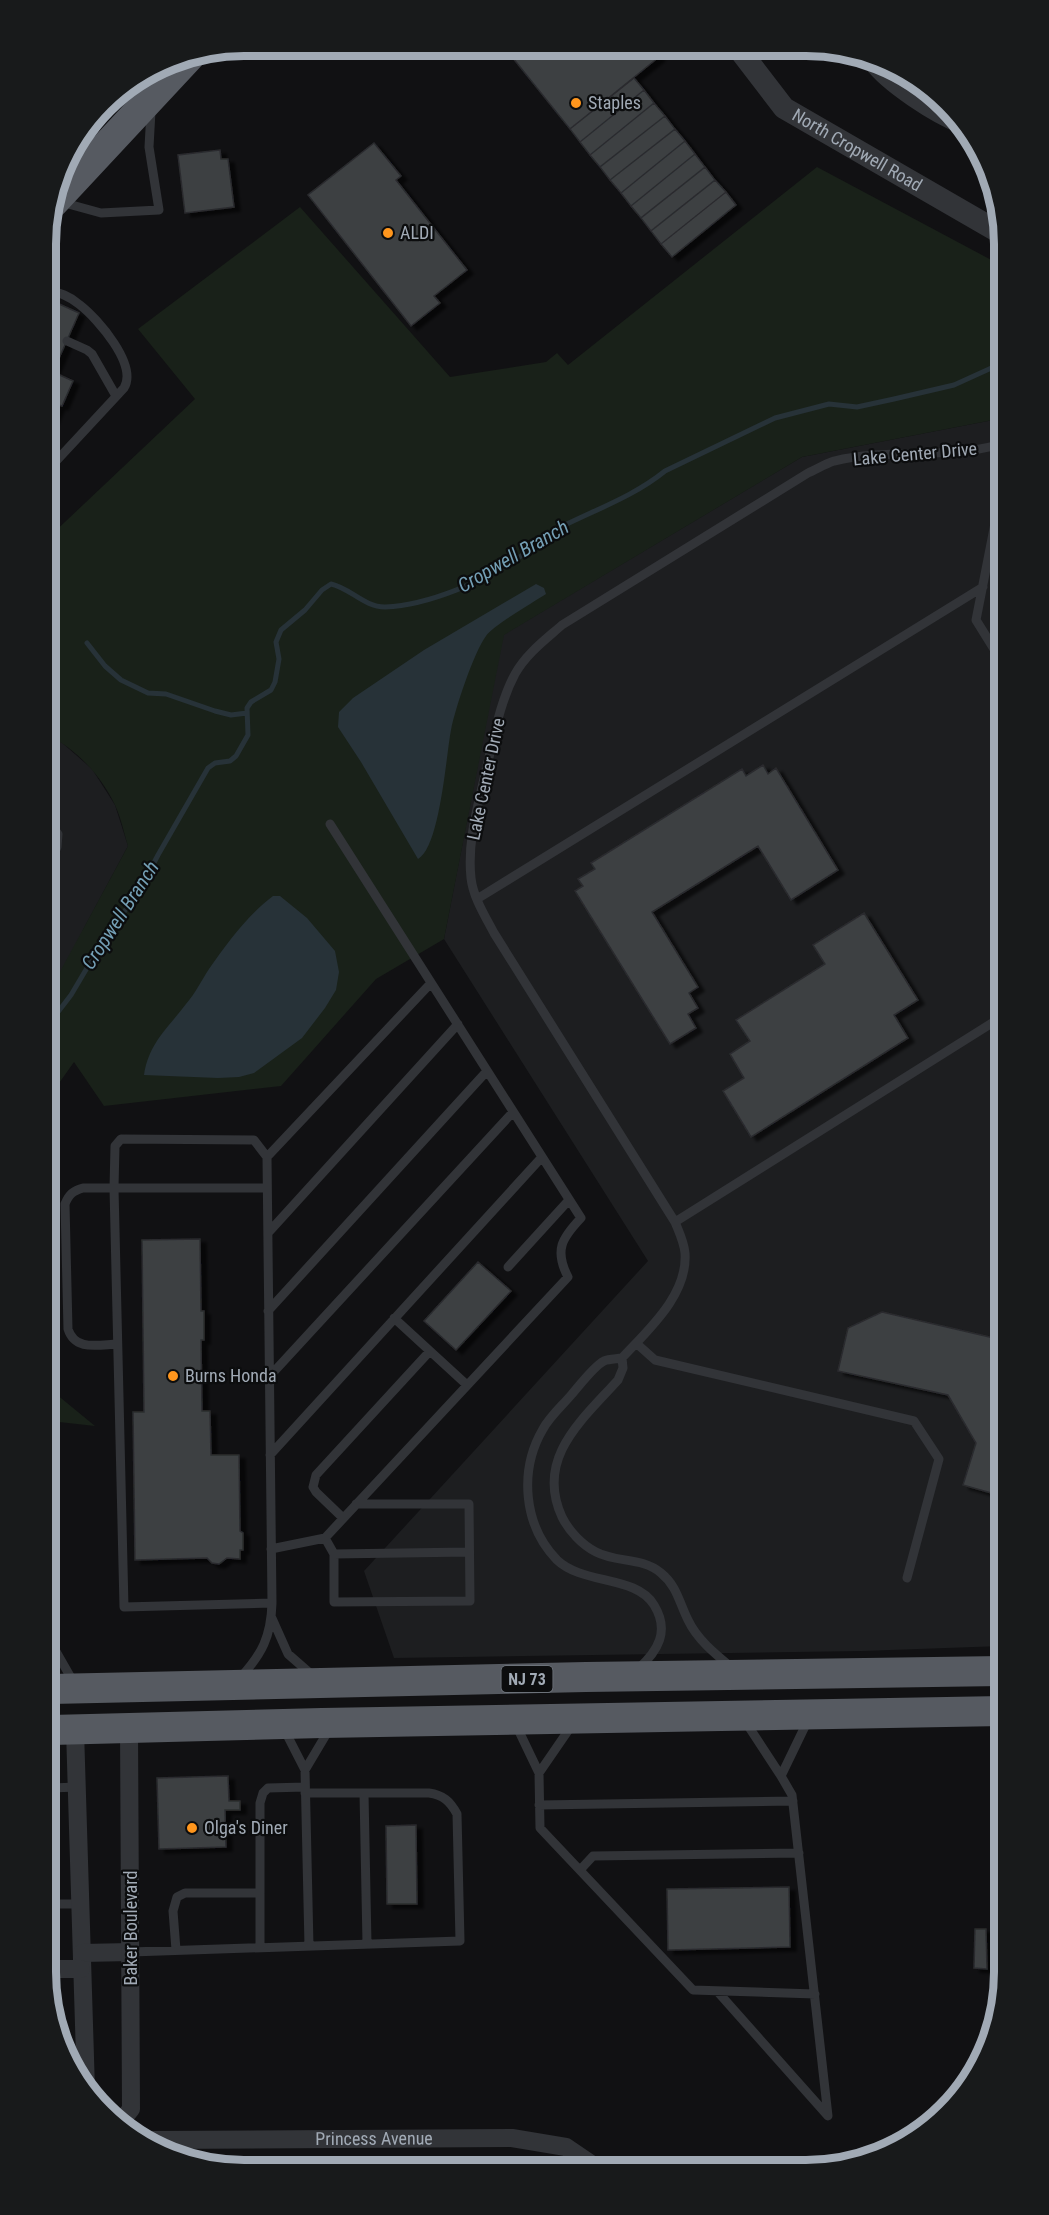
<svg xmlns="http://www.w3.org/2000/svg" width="1049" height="2215" viewBox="0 0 1049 2215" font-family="'Roboto Condensed',sans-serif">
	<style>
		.built { fill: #1d1e20 }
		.green { fill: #192119 }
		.water { fill: #273238 }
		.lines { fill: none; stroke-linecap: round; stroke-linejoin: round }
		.stream { stroke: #273238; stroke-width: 5 }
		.building { fill: #3d4043; stroke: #2b2c2f; stroke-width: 1.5; filter: url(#shadow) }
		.service { stroke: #323438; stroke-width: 9 }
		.minor { stroke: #323438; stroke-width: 18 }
		.tertiary { stroke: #323438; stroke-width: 22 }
		.trunk { stroke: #565a61; stroke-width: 30 }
		.poi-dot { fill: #ff961d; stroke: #0c0d0e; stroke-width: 2 }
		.labels { text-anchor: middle; stroke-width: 4.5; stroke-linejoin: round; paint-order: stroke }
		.shield { fill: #0c0d0e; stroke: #747b83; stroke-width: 1.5 }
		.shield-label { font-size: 16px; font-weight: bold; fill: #a1aab5 }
		.poi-label { font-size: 18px; fill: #a1aab5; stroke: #0c0d0e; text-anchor: start }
		.street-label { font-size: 18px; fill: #a1aab5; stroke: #0c0d0e }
		.water-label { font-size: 20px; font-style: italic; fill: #749fb5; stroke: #0c0d0e }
		.rim { fill: none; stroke: #a1aab5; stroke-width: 8 }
	</style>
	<defs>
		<filter id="shadow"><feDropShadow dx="6" dy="4" stdDeviation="1.5" flood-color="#0009"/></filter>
	</defs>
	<rect width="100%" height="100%" fill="#111113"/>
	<path class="built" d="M998 419 1002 1646 862 1651 394 1658 364 1571 648 1261 444 939 503 635 802 457Z
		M47 735 60 741 92 769 115 805 128 846 84 928 48 1001Z"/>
	<path class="green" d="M817 167 997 263 998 419 802 457 504 635 444 939 376 979 281 1086 104 1106 74 1062 57 1086 49 1104 48 994 128 846C124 833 121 818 115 805 102 777 76 748 47 735V539L195 399 138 329 300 207 450 377 546 362 557 353 568 365Z
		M50 1389 95 1426 50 1421Z"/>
	<path class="water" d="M536 584 544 588 546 594C534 602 492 626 486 636 474 652 455 709 451 730 446 756 440 847 418 859L361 762 338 727 339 712 353 698 424 650Z
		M273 896H280L307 918 335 951 339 972 336 990 325 1008 302 1038 254 1073 239 1077 218 1078 144 1075C149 1043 167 1029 186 1004 195 994 201 981 209 969 228 942 247 916 273 896Z"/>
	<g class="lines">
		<path class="stream" d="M87 643 105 666 121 680 148 693 166 694 215 711 231 715 247 713
			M48 1025 71 995 110 929 136 897 158 855 208 768 215 763 230 761 236 756 248 735 247 708 251 702 271 690 275 682 279 659 276 642 281 630 305 610 322 590 331 584C350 588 364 607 385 607 430 605 484 581 521 556 533 548 544 536 557 529 594 510 633 497 665 471L775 418 829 404 857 407 894 399 954 385 998 365"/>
	</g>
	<path class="building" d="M504 47 652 48 659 57 570 129Z
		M634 78 644 90 580 142 570 129Z
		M644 90 654 103 590 155 580 142Z
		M654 103 665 116 600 167 590 155Z
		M665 116 675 129 610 180 600 167Z
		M675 129 685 141 621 193 610 180Z
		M685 141 695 154 631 206 621 193Z
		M374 143 401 176 396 180 467 270 434 296 440 303 411 326 308 195Z
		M220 150 221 159H228L234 207 185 213 178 155Z
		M695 154 705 167 641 218 631 206Z
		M705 167 715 180 651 231 641 218Z
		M715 180 726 192 661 244 651 231Z
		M726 192 736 205 672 257 661 244Z
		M48 299 79 313 53 372 73 381 62 406 59 405 52 421 46 418V304Z
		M763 765 768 774 776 768 838 870 791 900 758 846 652 912 698 987 689 993 698 1008 688 1014 696 1028 670 1044 575 891 583 886 578 879 595 869 591 863 742 769 746 776Z
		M864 913 918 1000 894 1015 908 1038 751 1137 723 1091 744 1078 730 1054 750 1041 736 1020 825 964 813 945Z
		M200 1239 201 1311H204V1340H201L202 1411H210L211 1455H239L240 1531 243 1533V1550H240V1559L227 1558 219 1564 212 1563 207 1558 135 1560 133 1412H144L142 1240Z
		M478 1262 511 1291 456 1350 424 1321Z
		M882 1312 998 1339 1001 1344 1002 1496 963 1485 976 1443 948 1395 838 1371 848 1328Z
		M228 1776 229 1801H240V1810H225L226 1847 159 1849 157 1778Z
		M416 1825 417 1904H387L386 1826Z
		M789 1887 790 1947 668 1950 667 1889Z
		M975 1929H986L987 1969 974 1968Z"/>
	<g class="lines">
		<path class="service" d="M61 202 101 213 159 210 149 147 151 111
			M46 291C58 291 71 297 80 305 98 319 138 365 124 388L46 472
			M67 341 87 350 92 354 116 396
			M998 508 976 620 999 657
			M48 820 58 834 57 847 48 867
			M477 899 983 587
			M48 936V938
			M267 1157 431 983
			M675 1222 1000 1018
			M268 1233 458 1024
			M508 1267 569 1200
			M268 1311 487 1071
			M394 1318 467 1385
			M636 1343 655 1360 914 1421 939 1459 907 1578
			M117 1344C97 1345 75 1351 68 1329L65 1204C69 1194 73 1191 83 1188H267
			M622 1358 623 1368 618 1380C582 1420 535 1458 562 1517 569 1531 582 1545 596 1552 617 1563 642 1557 661 1573 677 1586 679 1602 688 1620 697 1639 714 1653 731 1667
			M269 1377 513 1112
			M270 1455 542 1157
			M343 1518 316 1492 313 1487 316 1475 430 1351
			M325 1538 334 1554V1602L470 1601 469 1504H356
			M271 1549 325 1538 568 1277C554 1250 562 1238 581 1218L330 824
			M334 1554 469 1552
			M271 1616 288 1654 312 1675
			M50 1641 74 1683
			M638 1669C658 1651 670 1631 654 1605 636 1575 583 1585 557 1560 523 1525 519 1470 543 1429 550 1416 563 1405 572 1394 580 1385 594 1366 604 1361 609 1359 617 1359 622 1358 648 1330 688 1295 685 1253 684 1242 679 1232 675 1222L494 933C485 916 473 897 471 878 467 841 478 806 486 770 494 738 499 704 515 674 526 654 545 640 562 625L808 473C817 469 825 464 834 461 888 448 945 459 998 445
			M240 1678C262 1654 271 1637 272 1603L267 1157 254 1140 121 1139 115 1146 114 1188 124 1607 272 1603
			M745 1721 781 1776 809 1718
			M516 1725 539 1773 572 1725
			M284 1729 305 1770 330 1728
			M305 1770 309 1946
			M539 1773 540 1828 693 1990 815 1994
			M51 1788 77 1787
			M364 1793 367 1944
			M539 1805 793 1801
			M580 1870 593 1856 799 1853
			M51 1904H80
			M260 1947V1803L263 1793 268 1788 305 1787
			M176 1950 173 1911 177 1897 185 1893H260
			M131 1952 460 1941 457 1814C450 1801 443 1795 429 1793H305
			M717 1991 828 2116 792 1795 781 1776"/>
		<g class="minor">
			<path d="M872 62C888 84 936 115 962 125"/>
			<path d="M75 1730 86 2090"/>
			<path d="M82 1953 131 1952"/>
			<path d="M52 1969H81"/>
			<path d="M119 2124 131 2109 129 1729"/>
			<path id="s1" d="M152 2140 512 2138 566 2147 591 2164"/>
		</g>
		<path class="tertiary" id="s2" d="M738 48 784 108 997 231"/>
		<path class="trunk" d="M53 203 190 56
			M51 1689 586 1677 1002 1671
			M51 1730 322 1723 1003 1711"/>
	</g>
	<g class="poi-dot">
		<circle cx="576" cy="103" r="6"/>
		<circle cx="388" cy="233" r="6"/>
		<circle cx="173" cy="1376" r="6"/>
		<circle cx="192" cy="1828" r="6"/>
	</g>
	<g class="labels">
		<rect class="shield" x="501.5" y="1666" width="51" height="26" rx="4.5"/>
		<g class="shield-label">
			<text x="527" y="1685">NJ 73</text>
		</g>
		<g class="poi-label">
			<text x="588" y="109">Staples</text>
			<text x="400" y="239">ALDI</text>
			<text x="185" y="1382">Burns Honda</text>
			<text x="204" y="1834">Olga's Diner</text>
		</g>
		<g class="street-label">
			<text dy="6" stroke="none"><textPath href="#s2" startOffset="160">North Cropwell Road</textPath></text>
			<text transform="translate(915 454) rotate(-5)" y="6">Lake Center Drive</text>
			<text transform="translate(486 779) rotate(-78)" y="6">Lake Center Drive</text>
			<text transform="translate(131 1928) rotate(-90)" y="6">Baker Boulevard</text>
			<text dy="6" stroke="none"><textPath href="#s1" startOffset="222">Princess Avenue</textPath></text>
		</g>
		<g class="water-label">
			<text transform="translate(513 556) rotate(-30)" y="7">Cropwell Branch</text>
			<text transform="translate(120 915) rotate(-57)" y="7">Cropwell Branch</text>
		</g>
	</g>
	<path d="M0 0H1049V2215H0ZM244 56H806A188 188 0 0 1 994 244V1972A188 188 0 0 1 806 2160H244A188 188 0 0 1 56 1972V244A188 188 0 0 1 244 56Z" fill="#181a1b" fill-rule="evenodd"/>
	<path class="rim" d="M244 56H806A188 188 0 0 1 994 244V1972A188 188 0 0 1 806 2160H244A188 188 0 0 1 56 1972V244A188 188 0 0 1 244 56Z"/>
</svg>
